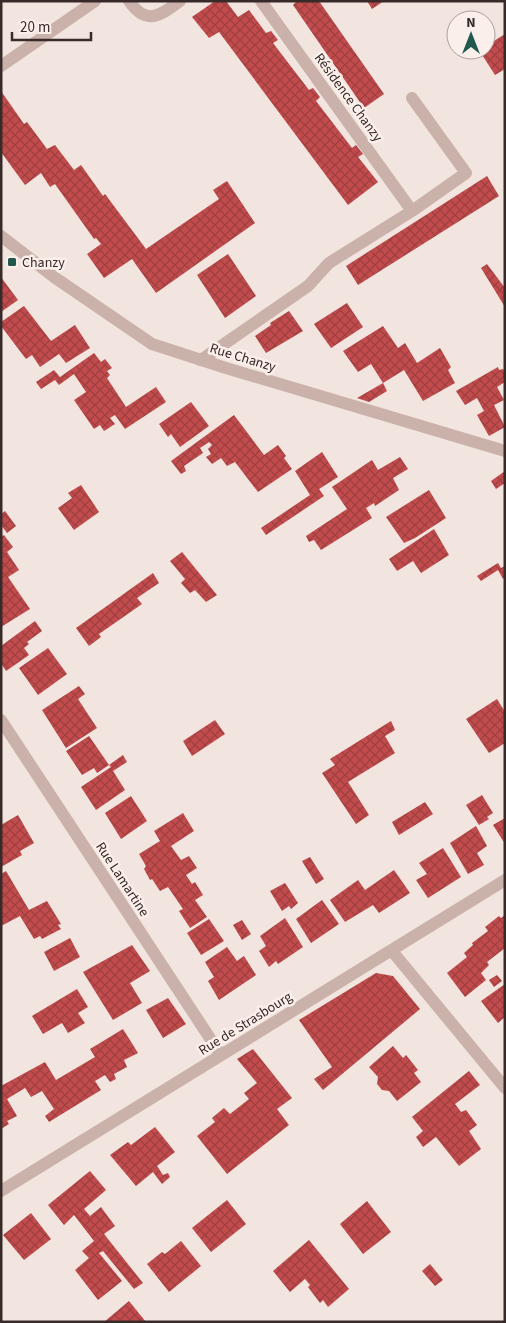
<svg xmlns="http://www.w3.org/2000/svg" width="506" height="1323" viewBox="0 0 506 1323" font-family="'Source Sans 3',sans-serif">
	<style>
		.building { fill: url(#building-cross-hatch) }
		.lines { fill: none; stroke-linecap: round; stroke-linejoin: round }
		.service { stroke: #cab1aa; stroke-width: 12 }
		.minor { stroke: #cab1aa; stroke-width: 12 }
		.poi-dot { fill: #20584e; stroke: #faefeb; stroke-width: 2 }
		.labels { text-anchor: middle; stroke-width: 5; stroke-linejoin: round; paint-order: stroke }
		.street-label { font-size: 14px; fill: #382a29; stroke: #faefeb }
		.poi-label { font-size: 14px; fill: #382a29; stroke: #faefeb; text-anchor: start }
	</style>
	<defs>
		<pattern id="building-cross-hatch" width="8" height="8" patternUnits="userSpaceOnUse" patternTransform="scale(1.25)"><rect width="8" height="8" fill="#c24c4d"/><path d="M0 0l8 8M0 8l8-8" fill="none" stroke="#9f3f40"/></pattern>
	</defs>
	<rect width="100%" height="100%" fill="#f2e4de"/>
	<path class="building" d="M215 1H226L238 17 249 10 266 33 271 31 278 40 273 43 309 90 313 88 320 97 316 101 352 148 356 145 363 154 358 157 378 182 348 205 219 32 209 38 192 17Z
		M297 1H319L384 94 364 108 293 5Z
		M367 1H384L372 9Z
		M505 34V69L495 75 479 50H486V46Z
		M1 91 24 124 27 122 47 149 55 145 74 170 81 165 103 196 105 194 146 249 219 199 213 190 227 181 255 223 156 293 132 259 104 278 87 254 101 244 96 238 94 239 55 184 50 187 41 173 25 185 1 152Z
		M487 176 499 196 358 285 346 266Z
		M228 254 256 296 225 318 197 275Z
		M487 264 505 288V307L481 268Z
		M1 277 18 300 1 312Z
		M347 303 363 327 331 348 314 324Z
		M24 306 51 341 75 325 90 348 66 363 59 354 40 367 32 355 26 359 1 326V322Z
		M289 311 303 331 266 353 255 336 271 325 270 323Z
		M383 326 398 348 405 343 417 363 440 348 451 367 448 370 455 383 423 401 404 370 383 383 371 364 358 372 343 351Z
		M94 353 101 362 105 359 112 368 107 371 110 375 107 378 126 407 156 387 166 402 125 429 115 415 110 418 115 424 104 431 100 425 94 429 74 400 86 392 74 374 59 385 55 380 41 389 36 382 54 370 60 377Z
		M498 367 499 370 503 369 505 372V382L497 387 504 400 494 405 505 427 489 436 477 415 484 411 477 398 465 405 456 391Z
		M383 383 387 391 369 402 357 398Z
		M191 402 209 426 180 447 171 434 168 437 159 424Z
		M234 415 264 455 278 445 286 456 284 458 292 469 258 492 235 462 227 466 221 458 212 464 206 457 211 454 208 449 212 445 209 442 200 448 203 453 184 466 186 471 181 474 171 461Z
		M322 452 338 477 319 489 324 496 266 535 261 528 310 495 295 471Z
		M400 457 408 469 393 478 399 490 375 506 374 503 366 508 372 518 321 550 314 540 309 542 306 536 347 509 332 487 372 460 378 470Z
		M505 471V483L496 489 491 481Z
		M81 485 99 512 74 530 58 508 72 498 68 493Z
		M429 490 446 518 415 538 404 543 386 517Z
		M5 511 16 526 7 533 1 525V514Z
		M434 529 449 555 421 573 413 561 397 571 389 559Z
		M4 535 13 547 7 552 19 570 8 577 30 609 1 627V537Z
		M182 552 217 595 206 602 195 590 190 593 181 583 185 579 170 561Z
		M498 563 501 568 505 566V577L503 579 498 570 481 581 477 576Z
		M153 573 159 583 137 598 142 604 99 634 101 637 89 646 76 628Z
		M35 621 42 631 27 642 29 644 24 648 29 655 6 671 1 663V646Z
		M48 648 67 674 38 695 19 668Z
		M79 686 85 694 78 699 97 728 66 748 42 710Z
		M497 699 505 712V743L489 753 466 719Z
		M215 720 225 734 192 756 183 741Z
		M391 721 395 730 385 736 395 753 348 782 369 815 356 824 322 773 335 765 330 759Z
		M89 736 109 765 97 773 94 768 82 775 66 751Z
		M123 755 127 762 113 771 125 790 96 810 81 787 111 767 109 765Z
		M482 795 493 813 487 817 489 819 479 825 466 805Z
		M131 796 147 821 121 839 105 813Z
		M425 802 433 814 399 835 392 822Z
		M183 813 194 831 171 846 181 860 189 856 197 868 186 875 192 884 195 882 203 895 195 900 207 917 190 928 179 911 183 909 168 887 160 891 152 879 150 880 144 869 146 866 139 854 160 841 154 831Z
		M18 815 34 843 20 851 22 855 1 867V825Z
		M505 818V844L493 825Z
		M476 826 487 846 477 853 484 865 468 874 450 843Z
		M443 848 461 877 428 898 416 880 427 874 419 863Z
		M310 857 324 879 316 884 302 861Z
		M394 870 410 893 379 913 373 905 345 922 330 900 358 880 365 890Z
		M6 871 29 910 47 901 61 924 58 925 61 929 42 939 40 936 34 939 20 916 1 926V874Z
		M285 883 298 903 291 909 289 906 282 911 270 891Z
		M322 900 339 924 311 943 296 919Z
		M505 915V948L487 962 489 965 481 973 486 980 465 997 447 973 467 957 464 953 473 945 472 943 488 931 485 927 499 916 501 918Z
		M285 918 303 947 278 964 276 961 269 967 259 951 266 946 260 936Z
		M209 919 224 941 201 955 187 933Z
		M242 920 251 934 242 940 233 925Z
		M70 938 80 957 54 971 44 952Z
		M132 945 150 971 130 983 142 1003 113 1020 83 972Z
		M227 947 237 961 244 956 256 975 219 1000 208 981 214 977 205 962Z
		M376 973 393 976 420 1009 323 1090 314 1079 332 1067 299 1020Z
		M497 975 502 981 494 987 489 980Z
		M505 984V1017L498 1023 481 1001Z
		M77 989 88 1007 78 1013 85 1023 68 1033 62 1023 43 1034 32 1016Z
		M168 998 186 1024 163 1038 146 1010Z
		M123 1029 138 1053 124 1060 127 1067 114 1074 116 1079 110 1082 105 1075 95 1081 101 1090 49 1122 45 1116 54 1109 42 1091 31 1097 25 1088 7 1099 17 1116 7 1121 9 1124 1 1129V1086L45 1062 56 1080 95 1057 90 1049Z
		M393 1046 403 1058 406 1055 418 1070 414 1073 421 1082 397 1101 389 1091 382 1090 377 1084 378 1077 369 1067Z
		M253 1049 292 1098 277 1109 289 1125 227 1174 197 1136 215 1122 212 1118 224 1108 230 1114 249 1099 244 1093 257 1083 237 1059Z
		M469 1071 480 1085 455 1104 461 1112 466 1110 477 1125 469 1131 481 1149 459 1166 436 1137 423 1147 416 1137 423 1131 412 1117Z
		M155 1127 175 1152 157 1166 163 1175 168 1173 170 1177 162 1184 153 1172 136 1186 110 1155 128 1142 131 1145Z
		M90 1171 106 1190 84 1209 90 1216 101 1207 115 1226 104 1234 143 1283 134 1289 103 1251 99 1253 122 1281 98 1300 75 1270 89 1258 82 1251 94 1241 74 1215 64 1225 48 1205Z
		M227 1200 246 1224 211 1252 192 1228Z
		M367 1201 391 1232 363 1254 340 1224Z
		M31 1213 51 1239 24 1260 3 1235Z
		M309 1240 349 1289 328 1307 323 1300 320 1303 308 1287 310 1285 305 1279 290 1292 273 1271Z
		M181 1241 201 1266 169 1292 147 1264 162 1252 165 1254Z
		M430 1264 443 1280 435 1286 422 1271Z
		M129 1301 146 1322H104Z"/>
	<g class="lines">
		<path class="service" d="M129 1C146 26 160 16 180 1
			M261 1 412 211
			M1 66 95 1
			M201 360 308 286 329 263 412 211 466 173 412 98"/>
		<path class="minor" d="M1 236 54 277 152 344 226 368 505 451
			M1 720 221 1055
			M392 951 505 1088
			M1 1191 505 880"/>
	</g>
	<rect class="poi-dot" x="7" y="257" width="10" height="10" rx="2.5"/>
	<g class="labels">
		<g class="street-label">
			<text transform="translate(349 97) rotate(54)" y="5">Résidence Chanzy</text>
			<text transform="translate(243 357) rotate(17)" y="5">Rue Chanzy</text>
			<text transform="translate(123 879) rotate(57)" y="5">Rue Lamartine</text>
			<text transform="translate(245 1023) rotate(-32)" y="5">Rue de Strasbourg</text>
		</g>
		<g class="poi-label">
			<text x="22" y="267">Chanzy</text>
		</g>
	</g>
	<rect width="506" height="1323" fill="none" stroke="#382a29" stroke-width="5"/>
	<g transform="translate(471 35)"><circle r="24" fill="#faefeb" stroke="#aca09d"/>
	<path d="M0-4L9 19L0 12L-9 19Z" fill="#20584e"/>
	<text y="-8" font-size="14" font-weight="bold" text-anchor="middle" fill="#382a29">N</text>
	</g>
	<path d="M12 32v8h79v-8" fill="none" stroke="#382a29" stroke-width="2.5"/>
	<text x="20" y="32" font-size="15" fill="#382a29" stroke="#faefeb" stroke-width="4" paint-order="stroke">20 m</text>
</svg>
